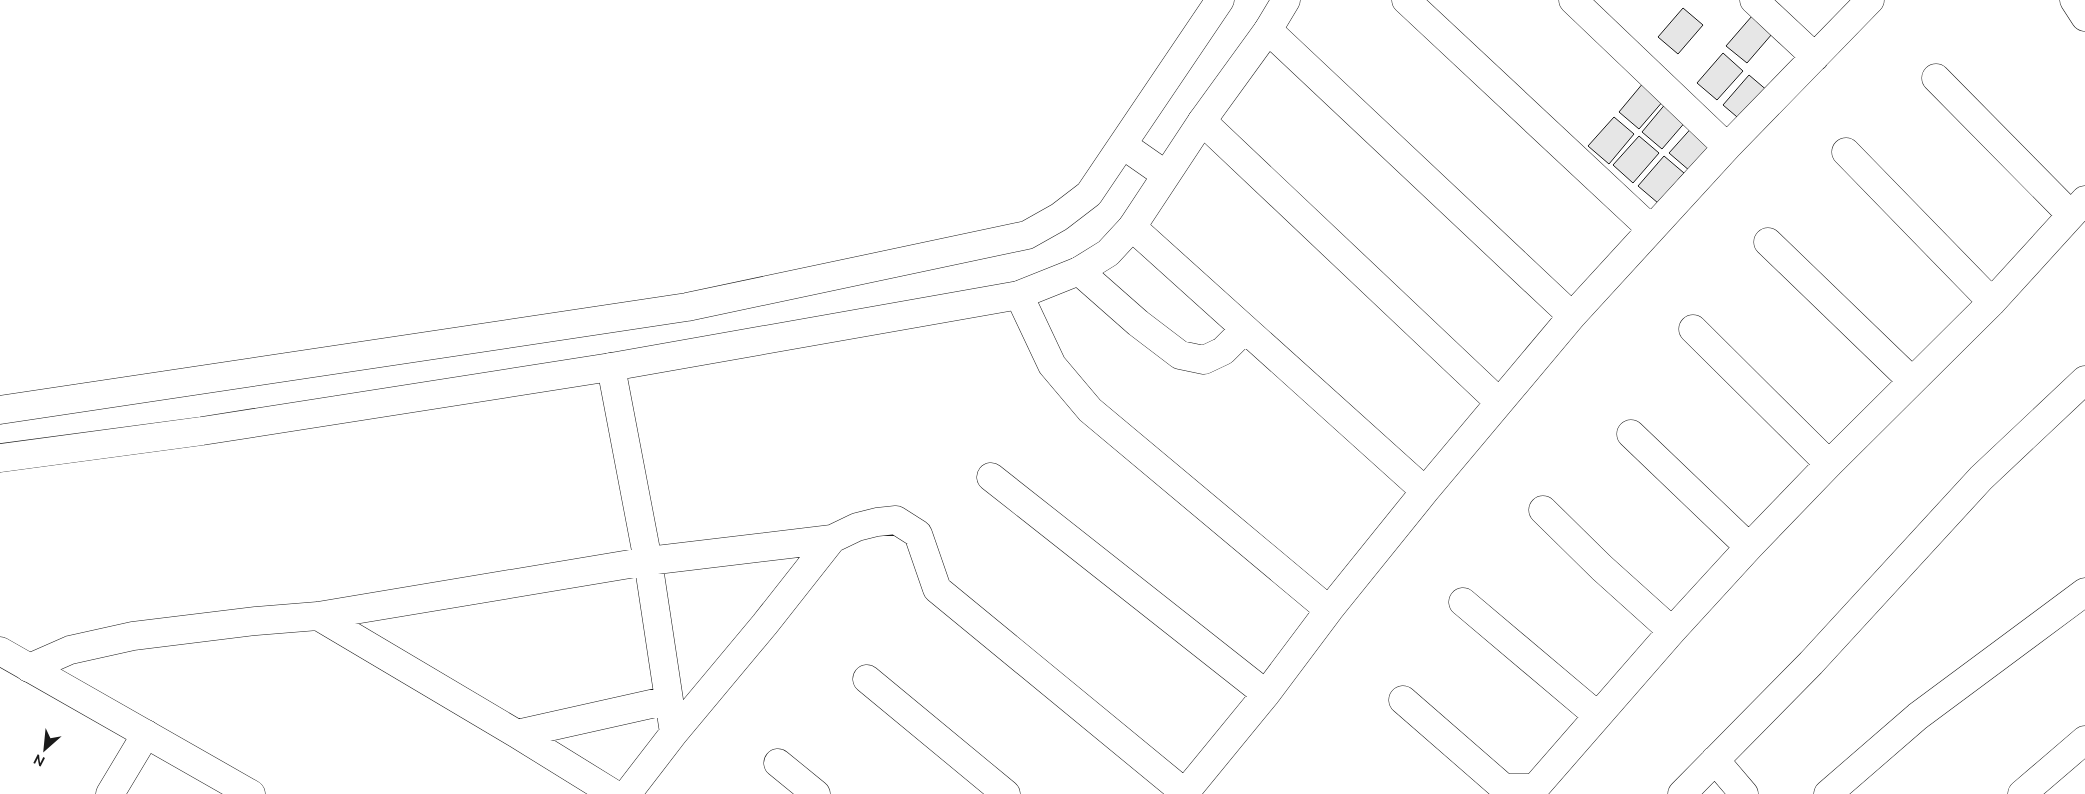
<svg xmlns="http://www.w3.org/2000/svg" width="2085" height="794" viewBox="0 0 2085 794" font-family="Ubuntu,sans-serif">
	<style>
		.building { fill: #e6e6e6; stroke: #1a1a1a }
		.lines { fill: none; stroke-linecap: round; stroke-linejoin: round }
		.street-casing { stroke: #1a1a1a; stroke-width: 29 }
		.secondary-casing { stroke: #1a1a1a; stroke-width: 29 }
		.street { stroke: #fff; stroke-width: 28 }
		.secondary { stroke: #fff; stroke-width: 28 }
	</style>
	<rect width="100%" height="100%" fill="#fff"/>
	<path class="building" d="M1683 8 1703 25 1678 54 1658 37Z
		M1752 16 1772 34 1747 63 1726 46Z
		M1723 53 1743 71 1717 100 1697 83Z
		M1749 75 1769 92 1743 122 1723 105Z
		M1644 82 1664 100 1639 129 1619 112Z
		M1667 102 1687 120 1662 149 1642 132Z
		M1614 117 1634 134 1609 164 1588 146Z
		M1695 124 1715 141 1690 171 1669 153Z
		M1639 136 1659 153 1633 183 1613 165Z
		M1664 156 1684 173 1658 203 1638 186Z"/>
	<g class="lines">
		<g class="street-casing">
			<path id="street" d="M1406 0 1651 229
				M1573 0 1727 147
				M1754 0 1815 57
				M1268 30 1572 316
				M1936 78 2071 215
				M1202 121 1499 402
				M1846 152 1992 302
				M1132 227 1425 491
				M1768 242 1912 381
				M1079 271 1138 323 1180 355 1204 360 1223 351 1245 329
				M1019 295 1052 365 1090 410 1329 610
				M1693 329 1829 464
				M611 367 648 561 674 733
				M1631 434 1749 547
				M991 477 1266 694
				M1543 510 1602 568 1672 631
				M1463 602 1598 716
				M318 616 517 734 614 794
				M29 668 70 650 133 636 256 621 318 616 648 561 832 539
				M867 679 1006 794
				M1403 700 1504 788H1535L1672 631 1749 547 1829 464 1992 302 2085 200
				M517 734 669 700
				M1715 760 1744 794
				M778 763 816 794
				M110 794 146 734
				M627 794 674 733 765 624 832 539 857 527 877 522 896 520 918 534 937 589 1185 793
				M1184 794 1266 694 1329 610 1425 491 1572 316 1727 147 1870 0
				M1682 794 1811 663 1981 478 2085 380
				M1828 794 1918 716 2085 592
				M2022 794 2085 740"/>
		</g>
		<g class="secondary-casing">
			<path id="secondary" d="M2074 0 2085 17
				M1123 145 1166 175
				M0 410 687 307 1027 235 1059 217 1089 194 1220 0
				M0 458 202 431 611 367 1019 295 1079 271 1108 253 1132 227 1202 121 1268 30 1286 0
				M0 651 251 794"/>
		</g>
		<use href="#street" class="street"/>
		<use href="#secondary" class="secondary"/>
	</g>
	<g transform="translate(45 749) rotate(207)" stroke="#ffffff" stroke-width="4" paint-order="stroke">
	<path d="M0-4L9 19L0 12L-9 19Z" fill="#1a1a1a"/>
	<text y="-8" font-size="14" font-weight="bold" text-anchor="middle" fill="#1a1a1a">N</text>
	</g>
</svg>
